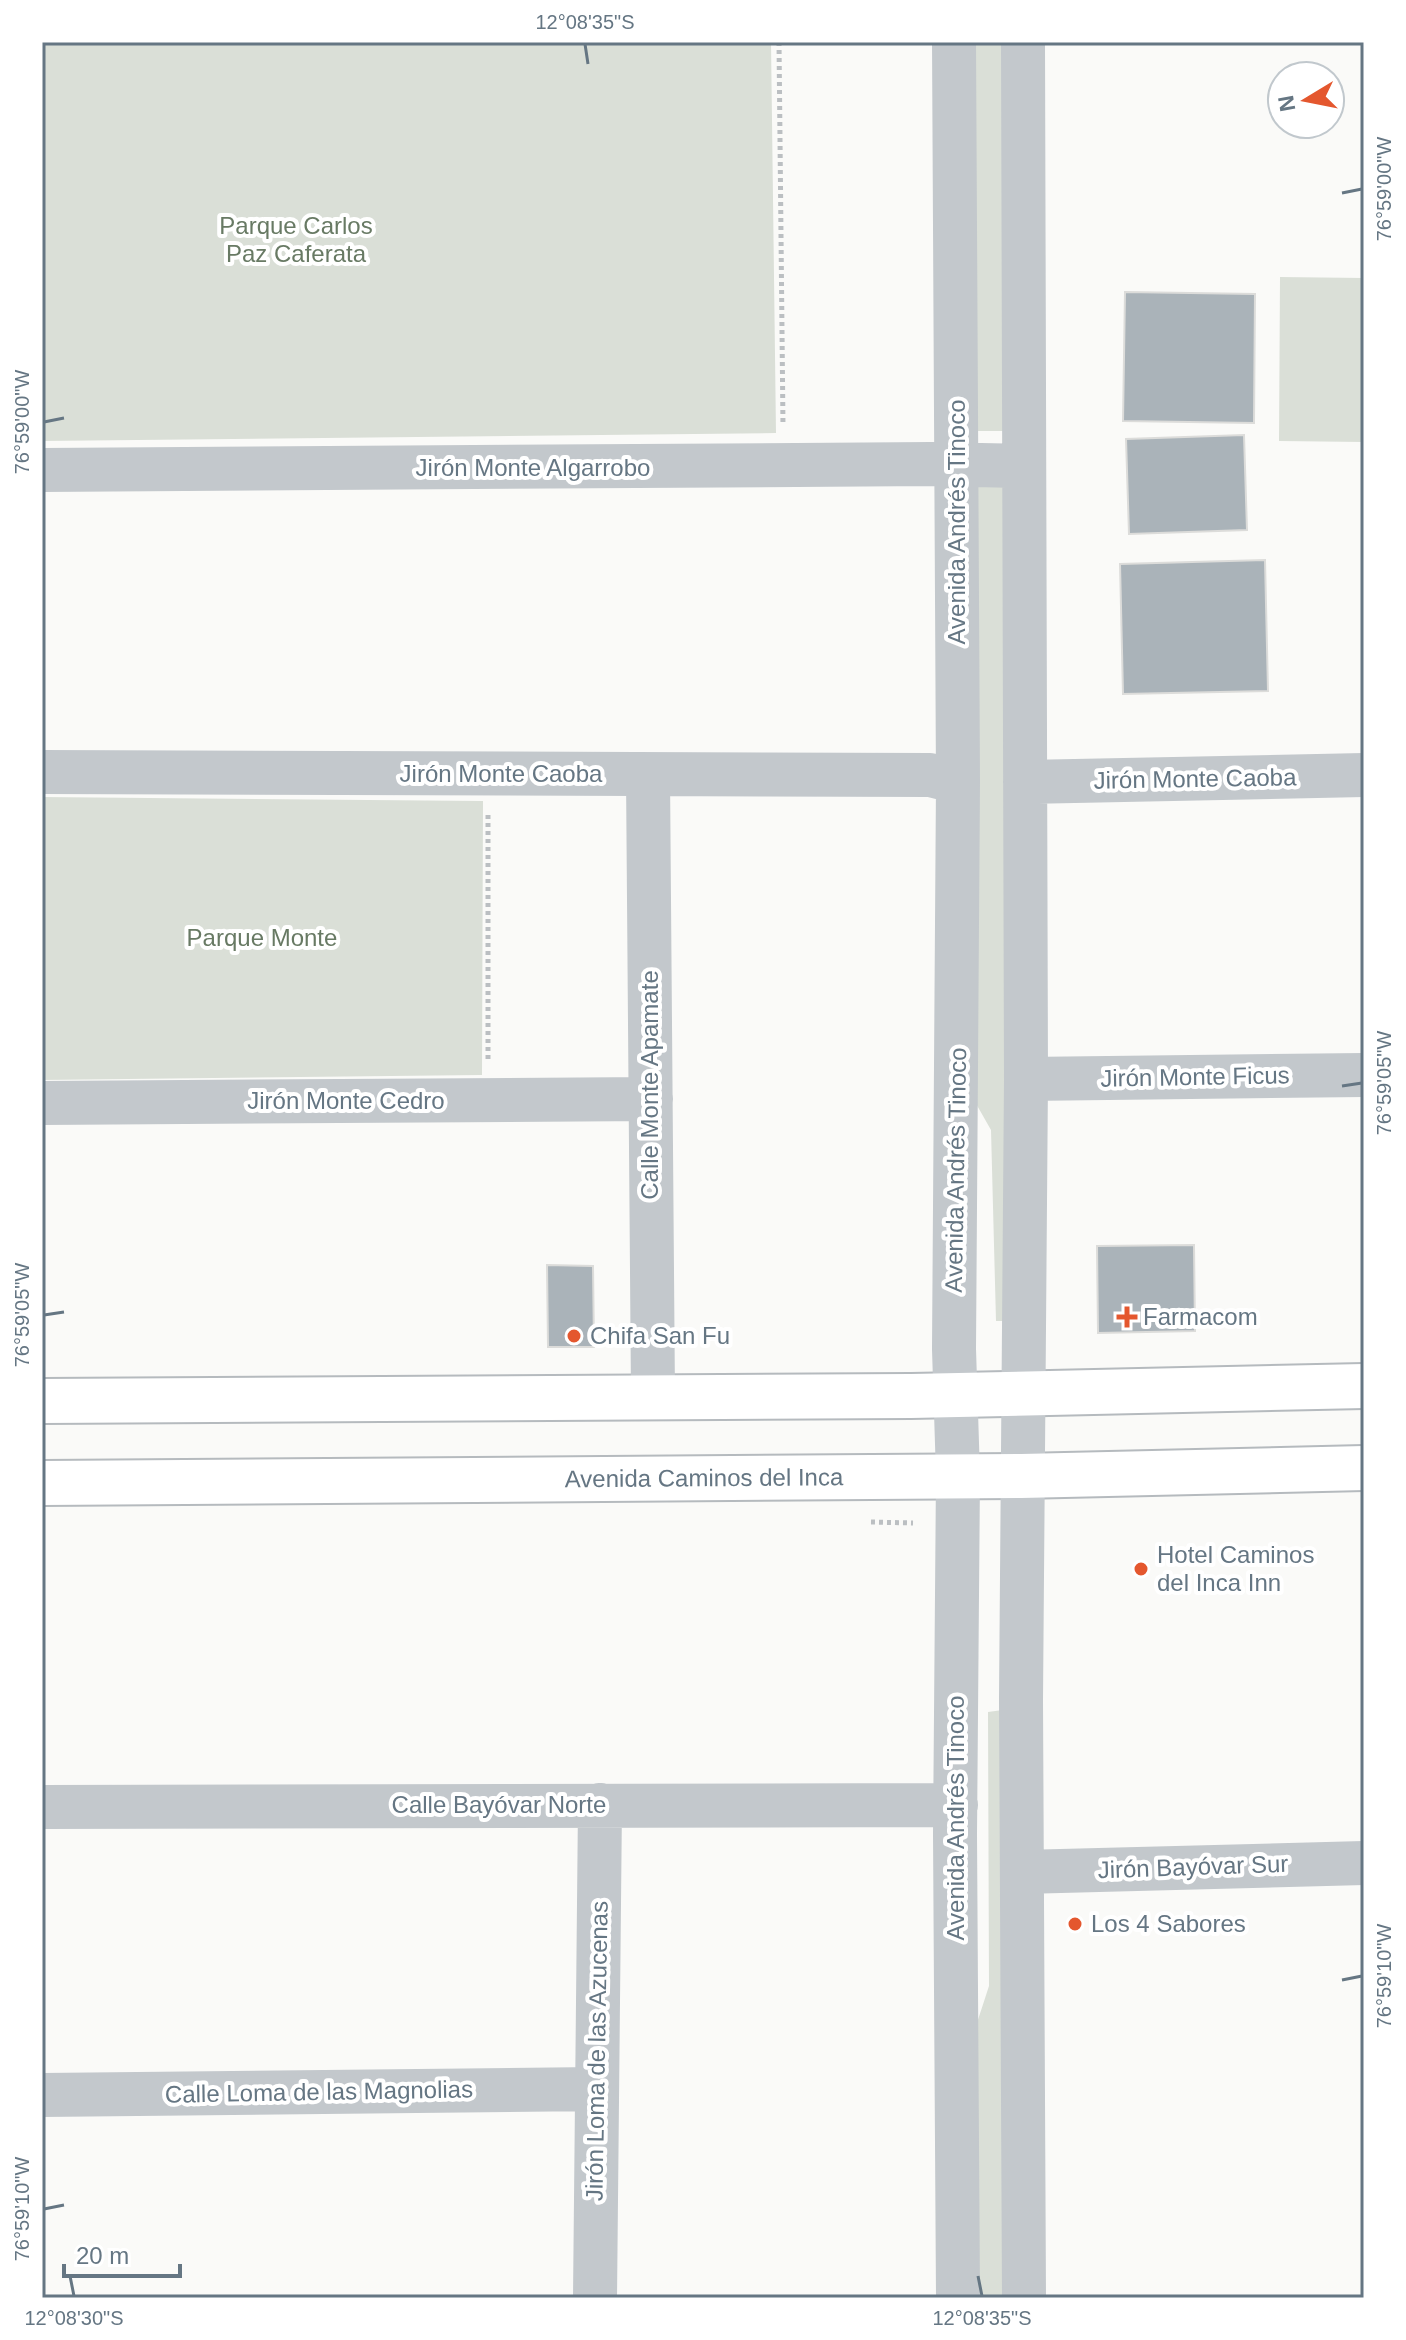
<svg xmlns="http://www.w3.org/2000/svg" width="1406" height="2340" viewBox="0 0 1406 2340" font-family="Helvetica,sans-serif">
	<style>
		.green { fill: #dadfd7 }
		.building { fill: #aab3b9; stroke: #dcdcda; stroke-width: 2 }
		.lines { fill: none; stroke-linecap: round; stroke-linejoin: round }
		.major-casing { stroke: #b5babe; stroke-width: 48 }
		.path { stroke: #bbbfc2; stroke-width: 5; stroke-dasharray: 4 4; stroke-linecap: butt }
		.minor { stroke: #c3c8cc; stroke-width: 44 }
		.major { stroke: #fff; stroke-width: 44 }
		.ticks { fill: none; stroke: #657683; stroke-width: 3 }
		.poi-dot { fill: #e4572e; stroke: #fff; stroke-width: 3 }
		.labels { text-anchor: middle; stroke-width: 8; stroke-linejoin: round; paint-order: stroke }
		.park-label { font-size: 24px; fill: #687a64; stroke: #fff }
		.street-label { font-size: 24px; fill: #657683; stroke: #fff }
		.poi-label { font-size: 24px; fill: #657683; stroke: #fff; text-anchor: start }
		.neatline { fill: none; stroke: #657683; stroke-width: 3 }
		.ticks-label { font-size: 20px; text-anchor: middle; fill: #657683 }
	</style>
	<rect width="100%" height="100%" fill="#fafaf8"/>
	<path class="green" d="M42 42H771L776 433 42 441Z
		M959 42H1018L1019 431H961Z
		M1280 277 1364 278V442L1279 441Z
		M1023 484 1014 1321H996L991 1130 962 1079 958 485Z
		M42 797 483 801 482 1075 42 1080Z
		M1010 1709 1014 2298H975L974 2032 989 1986 988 1712Z"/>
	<path class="building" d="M1125 292 1255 294 1254 423 1123 421Z
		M1244 435 1247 530 1129 534 1126 439Z
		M1265 560 1268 691 1123 694 1120 564Z
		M1194 1245 1195 1331 1098 1333 1097 1246Z
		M547 1265 593 1266 594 1347H548Z"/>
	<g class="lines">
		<g class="major-casing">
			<g id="major">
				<path d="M42 1401 911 1396 1364 1386"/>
				<path id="s1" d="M42 1483 1021 1476 1364 1468"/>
			</g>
		</g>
		<path class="path" d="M779 42 783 426
			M488 1059V813
			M871 1522 913 1523"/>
		<path class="minor" d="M954 42 958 782 954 1349 958 1475 955 1834 958 2298
			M1023 42 1026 1079 1021 1700 1024 2298
			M42 470 931 464 1024 466
			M42 772 930 775 958 782
			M648 775 653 1396
			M1025 782 1364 775
			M1026 1079 1364 1075
			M42 1103 651 1099
			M42 1807 956 1805
			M1022 1872 1364 1863
			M42 2095 597 2089
			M595 2298 600 1805"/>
		<use href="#major" class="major"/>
	</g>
	<path class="ticks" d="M585 44 588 64M1342 193 1362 189M44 422 64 418M1342 1086 1362 1083M44 1315 64 1312M1342 1980 1362 1976M44 2209 64 2205M70 2276 74 2296M978 2276 982 2296"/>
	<g class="poi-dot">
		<path d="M1123 1305h8v8h8v8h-8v8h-8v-8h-8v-8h8z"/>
		<circle cx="574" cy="1336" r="8"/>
		<circle cx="1141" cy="1569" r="8"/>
		<circle cx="1075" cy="1924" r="8"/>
	</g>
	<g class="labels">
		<g class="park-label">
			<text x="296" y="234">Parque Carlos<tspan x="296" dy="28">Paz Caferata</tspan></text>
			<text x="262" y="946">Parque Monte</text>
		</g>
		<g class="street-label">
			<text x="533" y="476">Jirón Monte Algarrobo</text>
			<text transform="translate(957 522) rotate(-90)" y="8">Avenida Andrés Tinoco</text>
			<text x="501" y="782">Jirón Monte Caoba</text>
			<text transform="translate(1195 779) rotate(-1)" y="8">Jirón Monte Caoba</text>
			<text transform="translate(1195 1077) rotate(-1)" y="8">Jirón Monte Ficus</text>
			<text transform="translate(650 1085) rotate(-90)" y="8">Calle Monte Apamate</text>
			<text x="346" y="1109">Jirón Monte Cedro</text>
			<text transform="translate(956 1170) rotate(-89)" y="8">Avenida Andrés Tinoco</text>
			<text dy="8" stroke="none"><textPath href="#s1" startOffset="662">Avenida Caminos del Inca</textPath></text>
			<text x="499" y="1813">Calle Bayóvar Norte</text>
			<text transform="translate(956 1818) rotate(-90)" y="8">Avenida Andrés Tinoco</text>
			<text transform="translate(1193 1867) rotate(-2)" y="8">Jirón Bayóvar Sur</text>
			<text transform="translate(597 2051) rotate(-89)" y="8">Jirón Loma de las Azucenas</text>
			<text transform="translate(319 2092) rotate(-1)" y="8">Calle Loma de las Magnolias</text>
		</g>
		<g class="poi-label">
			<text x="1143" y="1325">Farmacom</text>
			<text x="590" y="1344">Chifa San Fu</text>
			<text x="1157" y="1563">Hotel Caminos<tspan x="1157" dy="28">del Inca Inn</tspan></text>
			<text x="1091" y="1932">Los 4 Sabores</text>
		</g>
	</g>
	<rect width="1406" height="2340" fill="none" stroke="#ffffff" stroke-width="88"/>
	<g transform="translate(1306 100) rotate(260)"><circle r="38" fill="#ffffff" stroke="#c1c8cd" stroke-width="2"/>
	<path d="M0-6L14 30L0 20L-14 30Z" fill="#e4572e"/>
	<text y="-12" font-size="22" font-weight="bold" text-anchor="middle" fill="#657683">N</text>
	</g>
	<path d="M64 2264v12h116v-12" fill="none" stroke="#657683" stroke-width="4"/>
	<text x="76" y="2264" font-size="24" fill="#657683" stroke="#ffffff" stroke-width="6" paint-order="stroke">20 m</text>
	<rect x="44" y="44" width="1318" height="2252" class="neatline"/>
	<g class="ticks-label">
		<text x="585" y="29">12°08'35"S</text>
		<text transform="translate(1384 189) rotate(-90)" y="7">76°59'00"W</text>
		<text transform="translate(22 422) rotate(-90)" y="7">76°59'00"W</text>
		<text transform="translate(1384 1083) rotate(-90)" y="7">76°59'05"W</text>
		<text transform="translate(22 1315) rotate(-90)" y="7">76°59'05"W</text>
		<text transform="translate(1384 1976) rotate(-90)" y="7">76°59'10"W</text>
		<text transform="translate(22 2209) rotate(-90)" y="7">76°59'10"W</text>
		<text x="74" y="2325">12°08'30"S</text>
		<text x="982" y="2325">12°08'35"S</text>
	</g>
</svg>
